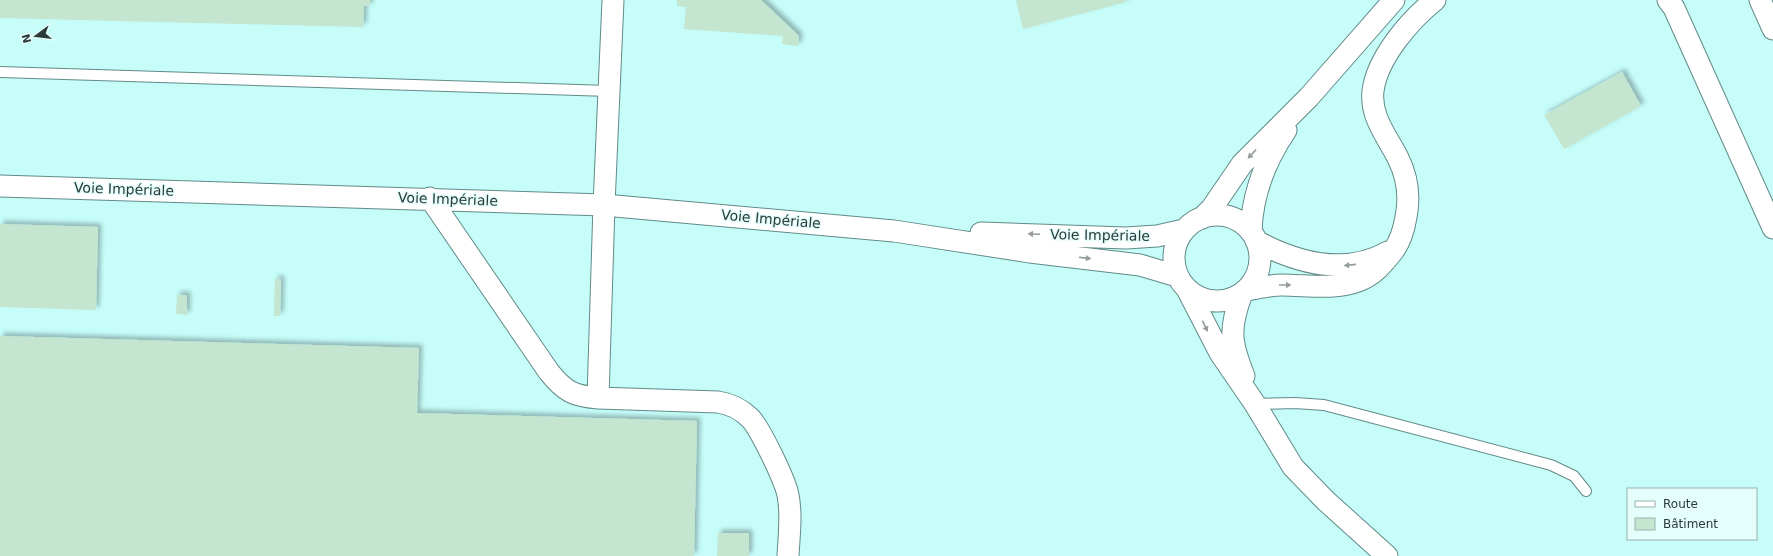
<svg xmlns="http://www.w3.org/2000/svg" width="1773" height="556" viewBox="0 0 1773 556" font-family="'DejaVu Sans',sans-serif">
	<style>
		.built { fill: #c6fdf9; fill-rule: evenodd }
		.building { fill: #c4e5cf; filter: url(#shadow) }
		.lines { fill: none; stroke-linecap: round; stroke-linejoin: round }
		.service-casing { stroke: #618a88; stroke-width: 12 }
		.minor-casing { stroke: #618a88; stroke-width: 23 }
		.service { stroke: #fff; stroke-width: 10 }
		.minor { stroke: #fff; stroke-width: 21 }
		.oneway { fill: #949d9c }
		.labels { text-anchor: middle; stroke-width: 3; stroke-linejoin: round; paint-order: stroke }
		.street-label { font-size: 14px; fill: #2a3b3a; stroke: #e4fefc }
	</style>
	<defs>
		<filter id="shadow"><feDropShadow dx="3.5" dy="-3.5" stdDeviation="2" flood-color="#0004"/></filter>
	</defs>
	<rect width="100%" height="100%" fill="#e4fefc"/>
	<path class="built" d="M0 0H1773V556H0ZM1628 489H1756V539H1628Z"/>
	<path class="building" d="M0 0H370V6H364L363 27 0 18Z
		M677 0H761L799 36 798 46 782 44 783 36 684 29 686 7 677 6Z
		M1016 0H1125L1126 2 1023 29Z
		M1622 72 1641 106 1564 149 1544 115Z
		M0 224 98 227 96 310 0 307Z
		M275 279H281L280 316H274Z
		M177 295H187V315L176 314Z
		M0 336 419 348 417 413 697 421 694 556H0Z
		M718 533H749V556H717Z"/>
	<g class="lines">
		<g class="service-casing">
			<path id="service" d="M0 72 609 91
				M1255 404 1295 403 1324 405 1551 465 1574 476 1586 491"/>
		</g>
		<g class="minor-casing">
			<path id="minor" d="M1668 0 1674 8 1773 228
				M1760 0 1773 29
				M0 186 604 205 894 231 1030 252 1140 265 1177 276
				M430 198 549 372C565 392 574 396 598 398L718 402C731 404 741 409 750 418 760 428 785 480 788 495 792 515 789 536 788 556
				M1174 258a43 43 0 1 1 86 0a43 43 0 1 1-86 0Z
				M1202 218 1212 208 1242 164 1309 97 1394 0
				M1251 232C1252 195 1265 161 1286 130
				M981 233 1126 238 1157 236 1184 230
				M1256 241C1297 263 1345 276 1388 252
				M1246 290C1258 288 1270 285 1282 285 1306 285 1335 290 1358 281 1374 275 1383 264 1394 250 1401 240 1404 229 1406 217 1410 197 1407 176 1398 158 1387 136 1370 117 1373 91 1377 58 1410 20 1435 0
				M1188 291 1220 353 1255 404 1293 467 1326 501 1387 556
				M1242 293C1229 328 1230 341 1244 376
				M598 398 604 205 613 0"/>
		</g>
		<use href="#service" class="service"/>
		<use href="#minor" class="minor"/>
	</g>
	<defs><path id="oneway-solid" d="M-6-.8H1V-3.2L6.5 0L1 3.2V.8H-6Z"/></defs>
	<g class="oneway">
		<use href="#oneway-solid" transform="translate(1252 154) rotate(133)"/>
		<use href="#oneway-solid" transform="translate(1034 234) rotate(-178)"/>
		<use href="#oneway-solid" transform="translate(1085 258) rotate(7)"/>
		<use href="#oneway-solid" transform="translate(1350 265) rotate(174)"/>
		<use href="#oneway-solid" transform="translate(1285 285)"/>
		<use href="#oneway-solid" transform="translate(1205 326) rotate(65)"/>
	</g>
	<g class="labels">
		<g class="street-label">
			<text transform="translate(124 189) rotate(2)" y="5">Voie Impériale</text>
			<text transform="translate(448 199) rotate(2)" y="5">Voie Impériale</text>
			<text transform="translate(771 219) rotate(5)" y="5">Voie Impériale</text>
			<text transform="translate(1100 235) rotate(1)" y="5">Voie Impériale</text>
		</g>
	</g>
	<rect x="1627" y="488" width="130" height="52" fill="#e4fefc" stroke="#9ab0ae"/>
	<rect x="1635" y="501" width="20" height="6" fill="#ffffff" stroke="#9ab0ae"/>
	<text x="1663" y="508" font-size="12" fill="#2a3b3a">Route</text>
	<rect x="1635" y="518" width="20" height="12" fill="#c4e5cf" stroke="#9ab0ae"/>
	<text x="1663" y="528" font-size="12" fill="#2a3b3a">Bâtiment</text>
	<g transform="translate(36 36) rotate(255)" stroke="#e4fefc" stroke-width="3" paint-order="stroke">
	<path d="M0-3L7 15L0 10L-7 15Z" fill="#2a3b3a"/>
	<text y="-6" font-size="11" font-weight="bold" text-anchor="middle" fill="#2a3b3a">N</text>
	</g>
</svg>
